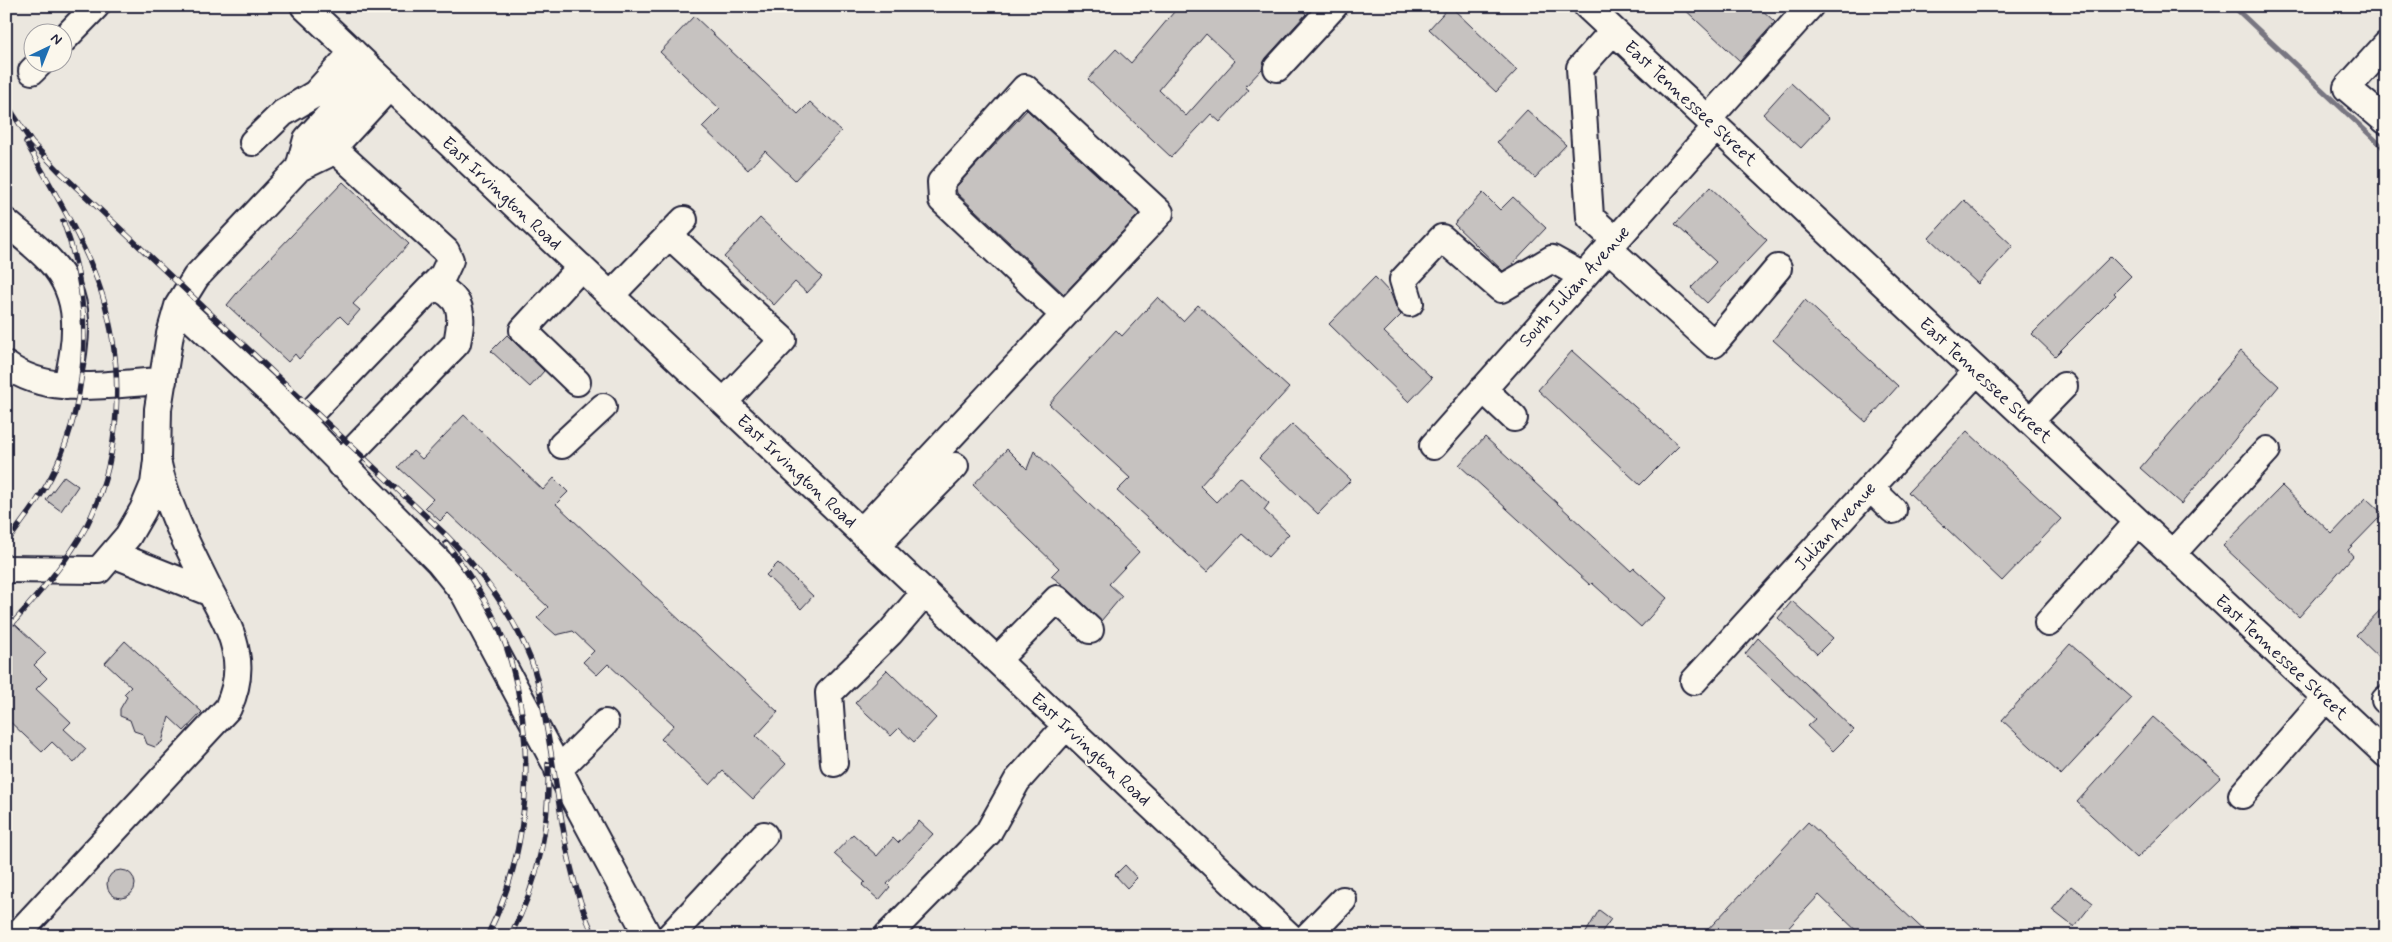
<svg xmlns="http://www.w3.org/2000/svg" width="2392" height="942" viewBox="0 0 2392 942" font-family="Mynerve,sans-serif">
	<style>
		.built { fill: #ebe7df; fill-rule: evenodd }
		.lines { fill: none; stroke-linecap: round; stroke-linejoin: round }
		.stream { stroke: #787681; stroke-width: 5 }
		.building { fill: #c6c2c0; stroke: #22223b; fill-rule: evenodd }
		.minor-casing { stroke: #22223b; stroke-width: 30 }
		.minor { stroke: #fbf7ec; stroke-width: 26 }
		.rail-casing { stroke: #22223b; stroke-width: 5.5 }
		.rail { stroke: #fbf7ec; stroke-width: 4; stroke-dasharray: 11; stroke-linecap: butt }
		.labels { text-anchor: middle; stroke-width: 4.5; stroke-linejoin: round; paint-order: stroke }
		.street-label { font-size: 18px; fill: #22223b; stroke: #fbf7ec }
	</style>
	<rect width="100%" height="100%" fill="#fbf7ec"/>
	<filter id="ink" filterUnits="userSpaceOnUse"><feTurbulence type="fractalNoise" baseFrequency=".02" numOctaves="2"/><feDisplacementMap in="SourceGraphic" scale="10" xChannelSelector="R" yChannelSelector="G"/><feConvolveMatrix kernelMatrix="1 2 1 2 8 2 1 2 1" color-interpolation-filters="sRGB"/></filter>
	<g filter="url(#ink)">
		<path class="built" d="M6 6H2386V936H6ZM32 32H62V62H32Z"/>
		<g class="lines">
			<path class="stream" d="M2233 6 2386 150"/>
		</g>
		<path class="building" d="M1179 6H1299L1306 14 1266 58 1262 69 1245 87 1249 90 1220 122 1211 114 1171 157 1088 79 1116 49 1131 63ZM1206 34 1235 61 1186 116 1159 90Z
			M1450 6 1517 70 1496 92 1429 29Z
			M1681 6H1758L1775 22 1740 61Z
			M694 16 798 114 810 102 841 131 795 180 765 151 748 170 702 127 720 109 660 52Z
			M1791 83 1829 118 1801 148 1763 114Z
			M1027 110 1139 214 1064 294 957 193 956 187Z
			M1527 110 1566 145 1535 178 1497 142Z
			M343 182 409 244 353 304 360 310 348 324 340 316 299 359 295 354 288 362 227 305 241 288Z
			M1710 187 1767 240 1707 303 1691 288 1716 262 1675 224Z
			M1483 193 1500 210 1513 197 1546 228 1510 266 1503 271 1454 224Z
			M1964 200 2013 246 1978 284 1929 238Z
			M760 218 822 277 807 293 795 282 774 305 724 257Z
			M2111 256 2131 276 2114 293 2116 295 2055 356 2032 334Z
			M1375 277 1391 294 1396 307 1401 315 1384 332 1432 378 1409 402 1329 324Z
			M1158 297 1183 321 1198 305 1289 388 1200 486 1216 502 1240 477 1269 503 1264 510 1289 534 1268 557 1242 534 1207 572 1117 491 1130 478 1049 404 1116 330 1122 336Z
			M1805 300 1898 386 1866 422 1773 340Z
			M507 335 544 371 530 387 491 351Z
			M1572 351 1679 446 1640 485 1538 390Z
			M2241 351 2279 386 2181 504 2140 468Z
			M464 415 543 490 554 478 568 492 556 504 778 712 756 736 786 764 753 799 723 771 710 785 661 739 674 725 608 664 597 675 583 662 594 651 573 631 556 635 537 618 548 607 448 513 440 521 425 507 433 499 398 467 413 451 422 459Z
			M1292 424 1351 480 1318 514 1259 458Z
			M1967 431 2061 519 2002 581 1908 492Z
			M1485 437 1631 571 1634 568 1667 598 1641 627 1592 583 1590 585 1459 465Z
			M1007 449 1027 469 1034 451 1139 552 1109 584 1122 596 1101 621 1067 588 1051 576 1059 568 973 485Z
			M64 476 78 486 61 511 46 500Z
			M2282 486 2332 534 2366 498 2383 514 2348 550 2353 556 2299 617 2223 546Z
			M778 563 813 596 801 609 766 575Z
			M1792 601 1833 638 1817 654 1778 618Z
			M2386 604V664L2356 635Z
			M6 616 46 653 34 665 47 678 36 689 71 722 64 729 86 749 74 763 52 742 42 752 6 718Z
			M1758 638 1854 730 1833 751 1807 726 1815 719 1745 654Z
			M125 641 202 712 184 731 169 717 162 742 155 747 147 744 143 734 134 731 130 720 120 716V709L127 697 124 694 131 687 105 663Z
			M2070 644 2132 698 2061 775 2002 720Z
			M887 670 936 718 914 742 899 728 891 736 855 703Z
			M2153 717 2221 777 2137 858 2077 802Z
			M919 821 933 834 887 884 890 887 879 900 862 885 865 882 834 854 853 834 877 856 893 838 898 843Z
			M1808 822 1930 936H1862L1819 895 1781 936H1702Z
			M1125 865 1137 878 1127 888 1115 875Z
			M107 884a14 14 0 1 1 28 0a14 14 0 1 1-28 0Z
			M2071 886 2093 903 2074 927 2052 910Z
			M1599 910 1611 919 1599 936H1584Z"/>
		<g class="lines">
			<g class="minor-casing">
				<path id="minor" d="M304 6 1289 936
					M1587 6 2386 754
					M1613 31 1580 68 1590 217 1615 240
					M62 41 96 6
					M2386 45 2347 88 2386 121
					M1277 68 1334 6
					M371 70 307 139 299 168 326 155 389 87
					M32 71 41 62
					M1708 119 1810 6
					M253 142 283 113 315 94 353 52
					M6 222C21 235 37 247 50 261 85 298 76 341 67 386
					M669 235 783 340 724 402
					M1608 248 1714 344 1778 268
					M611 295 684 220
					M1410 303 1403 280 1442 238 1501 289 1552 259 1583 276
					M178 306 279 400 439 562 464 593 648 936
					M6 365C51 398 111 383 163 381
					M577 382 523 330 581 267
					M1483 389 1514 418
					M2030 421 2064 386
					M301 423 443 275 450 260 446 251 333 148
					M562 445 603 407
					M1433 446 1716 127
					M340 464 457 343C463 314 464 298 433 285
					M1870 488 1893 510
					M861 532 1160 213 1025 88 941 182 942 200 1064 315
					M876 546 955 466
					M113 554 211 593
					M2172 554 2267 450
					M6 569 99 570 128 536 143 510 154 484 157 460 158 409 170 334 178 306 196 277 299 168
					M2048 623 2138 522
					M997 660 1057 599 1090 630
					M1694 681 1977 371
					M2385 700 2386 699
					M834 763 829 693 890 633 925 592
					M558 770 605 723
					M2242 795 2326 698
					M16 936 228 708C236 690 240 673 236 653 233 632 221 612 211 593 190 550 167 508 157 460
					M670 936 764 835
					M887 936 988 833 1017 781 1066 726
					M1308 936 1343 900"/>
			</g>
			<use href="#minor" class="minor"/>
			<g class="rail-casing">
				<path id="rail" d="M6 103 32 143 60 172 446 535C482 572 512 612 531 660 539 682 543 706 547 730 560 798 564 872 594 936
					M7 542C24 519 43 495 55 469 91 392 93 300 63 221
					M446 543C473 579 499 618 511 662 536 751 530 853 487 936
					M13 623C40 592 67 562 86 527 122 457 125 368 102 294 85 241 53 191 26 142
					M510 936C539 884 550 823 548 764"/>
			</g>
			<use href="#rail" class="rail"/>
		</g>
	</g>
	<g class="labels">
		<g class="street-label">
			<text transform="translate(1691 103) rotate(43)" y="6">East Tennessee Street</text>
			<text transform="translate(502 193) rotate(43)" y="6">East Irvington Road</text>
			<text transform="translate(1574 286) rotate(-48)" y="6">South Julian Avenue</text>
			<text transform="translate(1986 380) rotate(43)" y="6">East Tennessee Street</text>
			<text transform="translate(797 471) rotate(43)" y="6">East Irvington Road</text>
			<text transform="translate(1835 526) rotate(-48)" y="6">Julian Avenue</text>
			<text transform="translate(2282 657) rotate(43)" y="6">East Tennessee Street</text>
			<text transform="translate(1091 749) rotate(43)" y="6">East Irvington Road</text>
		</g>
	</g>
	<rect width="2392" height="942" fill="none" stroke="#fbf7ec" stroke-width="25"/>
	<rect x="12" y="12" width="2367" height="917" fill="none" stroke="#22223b" stroke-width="2" filter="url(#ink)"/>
	<g transform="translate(48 48) rotate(43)"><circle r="24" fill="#fbf7ec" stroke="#a4a2a5"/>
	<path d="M0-4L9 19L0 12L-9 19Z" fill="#1f6fb2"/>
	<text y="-8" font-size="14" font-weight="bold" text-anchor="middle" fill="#22223b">N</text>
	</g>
</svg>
